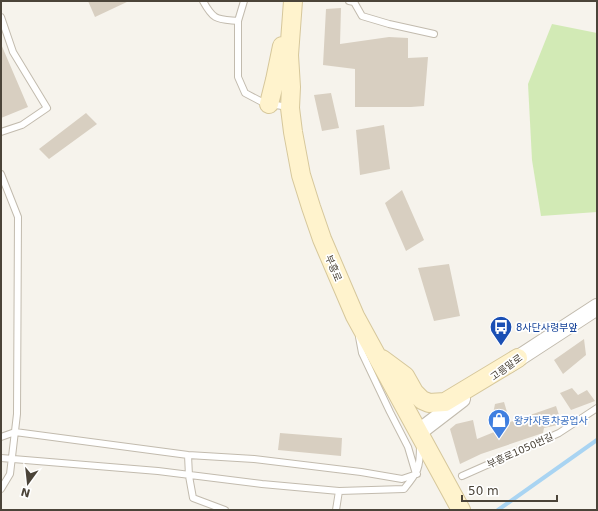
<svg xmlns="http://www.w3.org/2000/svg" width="598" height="511" viewBox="0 0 598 511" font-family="'DejaVu Sans','Noto Sans KR',sans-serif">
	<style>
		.green { fill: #d2eab5 }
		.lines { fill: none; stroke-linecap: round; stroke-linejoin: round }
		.stream { stroke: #a9d4f2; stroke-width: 4 }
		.building { fill: #d8cfc1 }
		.service-casing { stroke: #c2bbae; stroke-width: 8 }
		.tertiary-casing { stroke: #c2bbae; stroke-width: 18 }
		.secondary-casing { stroke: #d6c79b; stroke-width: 20 }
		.service { stroke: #fff; stroke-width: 6 }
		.tertiary { stroke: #fff; stroke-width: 16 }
		.secondary { stroke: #fff3cd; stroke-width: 18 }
		.labels { text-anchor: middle; stroke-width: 3.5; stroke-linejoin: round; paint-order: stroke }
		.street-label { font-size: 10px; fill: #4b4439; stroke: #fff }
		.transit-label { font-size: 10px; fill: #164399; stroke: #fff; text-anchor: start }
		.shop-label { font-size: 10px; fill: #366cbe; stroke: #fff; text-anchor: start }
	</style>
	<rect width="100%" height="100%" fill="#f6f3ec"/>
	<path class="green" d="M552 24 597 33V212L541 216 532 160 528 84Z"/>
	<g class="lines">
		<path class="stream" d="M498 510 597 440"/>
	</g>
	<path class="building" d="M88 1H129L95 17Z
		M341 8 340 44 389 37 408 38V58L428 57 424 106 411 107H355V69L323 65 326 9Z
		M1 44 28 107 1 118Z
		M331 93 339 128 322 131 314 95Z
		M86 113 97 124 49 159 39 149Z
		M384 125 390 169 360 175 356 130Z
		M402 190 424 240 406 251 385 203Z
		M449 264 460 316 434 321 418 268Z
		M584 339 586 355 563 374 554 360Z
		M572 388 578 395 587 390 595 401 571 410 560 393Z
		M504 402 510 422 556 406 562 424 544 428 543 433 481 454 460 464 450 429 456 424 473 420 477 439 499 430 493 414 495 404Z
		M280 433 342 438 341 456 278 450Z"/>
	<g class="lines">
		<g class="service-casing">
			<path id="service" d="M203 1C214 21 217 19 238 21
				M244 1 238 21V77L245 93 264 103 288 107
				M349 1 354 2 362 16 389 24 434 34
				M1 17 13 52 47 108 22 125 1 132
				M1 174 18 217 17 414 10 474 1 489
				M359 337 362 353 390 412 408 447 416 474
				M1 437 15 432 188 455 254 459 361 472 402 479 417 474
				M188 455 189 476 193 498 225 510
				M1 458 158 471 262 484 339 491 404 489C418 472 420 469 420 446
				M462 476 559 433 597 408
				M336 510 339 491"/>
		</g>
		<g class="tertiary-casing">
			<path id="tertiary" d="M508 365 597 307
				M419 432 462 399"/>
		</g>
		<g class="secondary-casing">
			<path id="secondary" d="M293 1 289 55 291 87 290 108 293 132 301 175 311 207 322 239 355 316 461 510
				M269 104 275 80 282 46
				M382 359 405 376 414 392 422 400 429 403 445 402 518 358"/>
		</g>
		<use href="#service" class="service"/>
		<use href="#tertiary" class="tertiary"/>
		<use href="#secondary" class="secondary"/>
	</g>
	<defs>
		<g id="bus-pin" transform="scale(1.15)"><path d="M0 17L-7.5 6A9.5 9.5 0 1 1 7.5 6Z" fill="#1a4fb4" stroke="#fff"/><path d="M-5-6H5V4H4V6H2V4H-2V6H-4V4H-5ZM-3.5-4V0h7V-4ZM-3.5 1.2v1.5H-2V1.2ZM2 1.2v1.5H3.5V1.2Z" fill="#fff"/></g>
		<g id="shop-pin" transform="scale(1.15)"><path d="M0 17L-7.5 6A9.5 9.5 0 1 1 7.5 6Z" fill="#3f7fe0" stroke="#fff"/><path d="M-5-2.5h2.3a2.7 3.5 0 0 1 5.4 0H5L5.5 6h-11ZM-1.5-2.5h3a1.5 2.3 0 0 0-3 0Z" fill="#fff"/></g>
	</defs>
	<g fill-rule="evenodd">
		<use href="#bus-pin" x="501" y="327"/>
		<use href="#shop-pin" x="499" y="420"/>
	</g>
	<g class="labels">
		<g class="street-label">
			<text transform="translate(334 268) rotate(67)" y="4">부흥로</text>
			<text transform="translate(506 367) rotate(-36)" y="4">고릉말로</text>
			<text transform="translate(520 450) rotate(-24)" y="4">부흥로1050번길</text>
		</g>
		<g class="transit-label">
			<text x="516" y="331">8사단사령부앞</text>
		</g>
		<g class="shop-label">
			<text x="514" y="424">왕카자동차공업사</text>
		</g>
	</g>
	<rect width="598" height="511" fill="none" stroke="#4b4439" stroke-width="4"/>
	<g transform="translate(28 483) rotate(195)" stroke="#ffffff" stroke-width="3" paint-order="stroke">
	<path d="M0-3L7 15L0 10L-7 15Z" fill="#4b4439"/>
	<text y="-6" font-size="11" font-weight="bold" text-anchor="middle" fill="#4b4439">N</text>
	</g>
	<path d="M462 495v6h95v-6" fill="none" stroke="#4b4439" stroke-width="2"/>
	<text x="468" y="495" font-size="12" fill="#4b4439" stroke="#ffffff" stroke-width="3" paint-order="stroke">50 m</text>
</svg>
